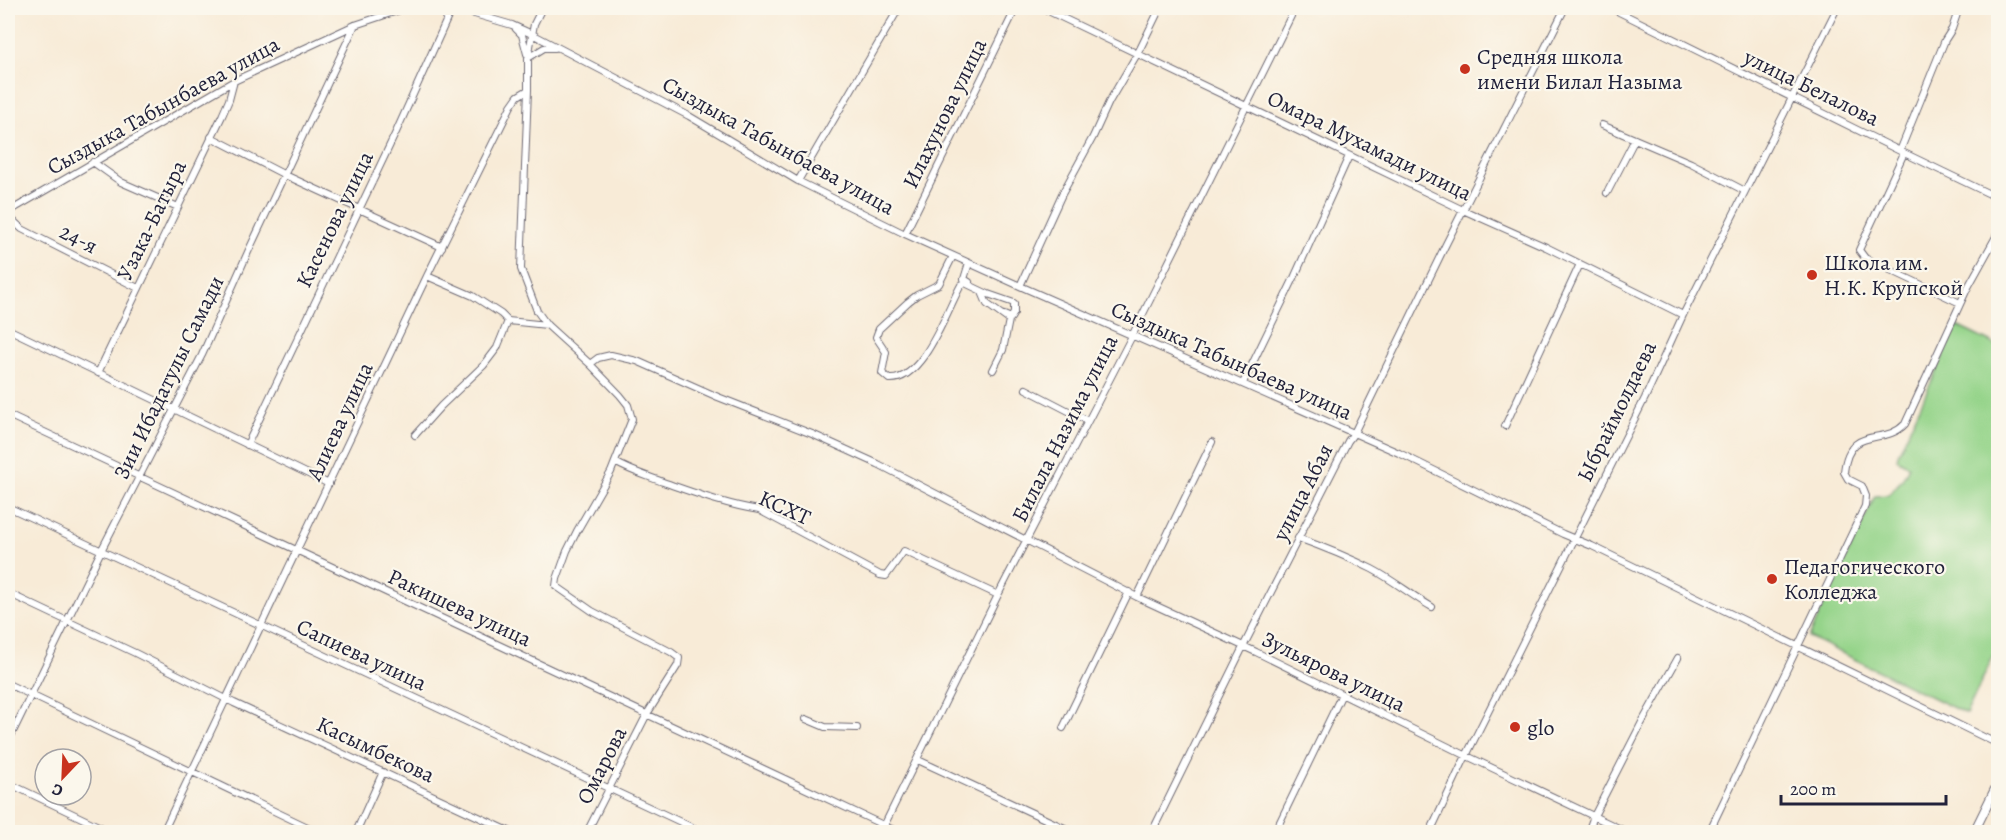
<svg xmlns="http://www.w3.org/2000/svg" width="2006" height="840" viewBox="0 0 2006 840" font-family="Alegreya,serif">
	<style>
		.green { fill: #95d48a; stroke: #5c7b62; stroke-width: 1.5 }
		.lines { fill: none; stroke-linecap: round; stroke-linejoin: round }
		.minor-casing { stroke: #6d6872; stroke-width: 8 }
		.major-casing { stroke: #6d6872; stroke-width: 10 }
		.minor { stroke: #fff; stroke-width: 6 }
		.major { stroke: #fff; stroke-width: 8 }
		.poi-dot { fill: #c8321e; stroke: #fbf7ec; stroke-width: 2 }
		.labels { text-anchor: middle; stroke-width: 4.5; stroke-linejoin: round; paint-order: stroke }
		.poi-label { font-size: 22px; fill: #22223b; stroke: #fbf7ec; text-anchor: start }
		.street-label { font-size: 22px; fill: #22223b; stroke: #fbf7ec }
	</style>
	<rect width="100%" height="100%" fill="#fbf7ec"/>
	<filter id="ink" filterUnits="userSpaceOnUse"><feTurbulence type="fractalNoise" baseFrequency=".0167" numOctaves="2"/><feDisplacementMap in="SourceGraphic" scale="12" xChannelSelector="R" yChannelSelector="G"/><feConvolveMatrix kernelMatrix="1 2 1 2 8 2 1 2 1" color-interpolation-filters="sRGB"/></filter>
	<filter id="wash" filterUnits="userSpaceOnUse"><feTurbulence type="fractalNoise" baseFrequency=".008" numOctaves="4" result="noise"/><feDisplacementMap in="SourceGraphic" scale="24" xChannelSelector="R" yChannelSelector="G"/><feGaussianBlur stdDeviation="1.35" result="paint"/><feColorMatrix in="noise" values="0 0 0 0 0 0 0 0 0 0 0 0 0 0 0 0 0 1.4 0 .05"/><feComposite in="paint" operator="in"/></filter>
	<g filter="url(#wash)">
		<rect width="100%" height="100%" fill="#f8ebd7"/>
		<path class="green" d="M1957 326 1998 346V646L1966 714 1809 637 1875 496 1888 495 1902 480 1909 466 1897 459 1898 454Z"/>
	</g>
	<g filter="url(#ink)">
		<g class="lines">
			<g class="minor-casing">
				<path id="minor" d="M454 8 512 25 534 35 689 116 798 181 905 234 1020 286 1399 453 1563 534 1592 546 1998 744
					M1042 8 1463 210 1546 247 1683 315
					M1611 8 1900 151 1998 198
					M516 29 522 35 527 54
					M528 58 534 24 542 8
					M528 90 521 269 537 311 547 325 590 364 620 395 628 405 632 419 611 472 577 531 567 551 557 579 556 586 592 611 671 652 679 658 678 665 647 714 587 832
					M1602 125 1691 163 1745 191
					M211 137 285 175 442 247
					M1900 151 1945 40 1952 29 1959 8
					M1904 153 1859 250 1865 258 1960 303
					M93 162 121 182 178 207
					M798 181 899 8
					M1607 193 1635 139
					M8 212 234 81 355 25 406 8
					M8 216 22 229 138 288
					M905 234 1016 8
					M953 256 939 284 917 295 908 302 879 329 876 337 886 352 882 373 889 379C923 382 947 310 961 285L965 283 988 294 1014 303V313L1011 318 1004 315
					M969 263 964 279 969 282
					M427 276 473 296 501 314 508 321 547 325
					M1020 286 1062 194 1093 137 1109 102 1140 49 1160 8
					M982 292 987 304 1009 320 1003 350 993 370
					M8 329 329 484
					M590 364 598 358 611 355 637 361 718 397 812 434 878 464 1137 597 1256 652 1467 756 1627 832
					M98 373 222 116 229 100 234 81
					M1243 383 1294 278 1349 156
					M1026 389 1088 421
					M8 415 898 832
					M1505 426 1580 264
					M415 435 441 406 484 365 497 348 508 321
					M247 445 397 130 452 8
					M615 462C630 471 647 476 663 482 695 493 726 505 759 510L880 575 886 576 904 551 998 595
					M8 507 702 832
					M1298 538C1323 547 1348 557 1372 569 1393 580 1411 595 1432 607
					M8 593 135 653 234 703 511 832
					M1137 597 1212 442
					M8 684 318 832
					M806 719 825 727 857 728
					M1063 728 1129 592
					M8 742 101 551 202 355 248 252 355 25
					M918 760 1073 832
					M8 783 111 832
					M163 832 427 276 511 106 518 96 528 90V58L544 48H555
					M356 832 383 772
					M881 832 998 595 1132 336 1295 8
					M1152 832 1243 647 1348 441 1354 433 1445 246 1565 8
					M1275 832 1342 694
					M1430 832 1463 762 1645 398 1683 315 1837 8
					M1588 832 1594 816 1641 724 1678 658
					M1709 832 1865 506 1866 496 1862 486 1848 479 1844 472C1849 423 1884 447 1905 424L1967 289 1998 233"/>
			</g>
			<g class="major-casing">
				<path id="major" d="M1974 832 1998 783"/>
			</g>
			<use href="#minor" class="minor"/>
			<use href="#major" class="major"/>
		</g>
	</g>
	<g class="poi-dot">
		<circle cx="1465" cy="69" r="6"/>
		<circle cx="1812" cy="275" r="6"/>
		<circle cx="1772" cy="579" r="6"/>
		<circle cx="1515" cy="727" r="6"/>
	</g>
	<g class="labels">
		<g class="poi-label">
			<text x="1477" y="64">Средняя школа<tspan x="1477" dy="25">имени Билал Назыма</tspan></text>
			<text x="1824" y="270">Школа им.<tspan x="1824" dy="25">Н.К. Крупской</tspan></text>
			<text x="1784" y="574">Педагогического<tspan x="1784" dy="25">Колледжа</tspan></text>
			<text x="1527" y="735">glo</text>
		</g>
		<g class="street-label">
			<text transform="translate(1812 87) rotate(26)" y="8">улица Белалова</text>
			<text transform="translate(163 105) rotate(-29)" y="8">Сыздыка Табынбаева улица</text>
			<text transform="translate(944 113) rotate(-64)" y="8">Илахунова улица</text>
			<text transform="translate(779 145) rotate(29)" y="8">Сыздыка Табынбаева улица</text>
			<text transform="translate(1370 145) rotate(26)" y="8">Омара Мухамади улица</text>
			<text transform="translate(334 219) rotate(-64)" y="8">Касенова улица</text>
			<text transform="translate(151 220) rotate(-64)" y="8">Узака-Батыра</text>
			<text transform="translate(79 238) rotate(27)" y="8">24-я</text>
			<text transform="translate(1232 360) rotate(24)" y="8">Сыздыка Табынбаева улица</text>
			<text transform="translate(168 377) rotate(-64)" y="8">Зии Ибадатулы Самади</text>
			<text transform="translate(1616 411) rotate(-64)" y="8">Ыбраймолдаева</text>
			<text transform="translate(339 421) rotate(-65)" y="8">Алиева улица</text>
			<text transform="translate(1064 428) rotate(-63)" y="8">Билала Назима улица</text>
			<text transform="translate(1302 492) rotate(-63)" y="8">улица Абая</text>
			<text transform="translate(785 507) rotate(24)" y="8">КСХТ</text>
			<text transform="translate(460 607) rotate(25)" y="8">Ракишева улица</text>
			<text transform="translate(362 654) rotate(25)" y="8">Сапиева улица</text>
			<text transform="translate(1334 671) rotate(26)" y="8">Зульярова улица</text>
			<text transform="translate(376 749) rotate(25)" y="8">Касымбекова</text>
			<text transform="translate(601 765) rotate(-63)" y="8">Омарова</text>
		</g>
	</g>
	<rect width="2006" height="840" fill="none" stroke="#fbf7ec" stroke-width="30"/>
	<g transform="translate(63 777) rotate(203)"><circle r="28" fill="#fbf7ec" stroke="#a4a2a5" stroke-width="1.5"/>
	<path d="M0-4.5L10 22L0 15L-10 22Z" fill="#c8321e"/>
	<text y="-9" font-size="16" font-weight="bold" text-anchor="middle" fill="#22223b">С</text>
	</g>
	<path d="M1781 795v9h165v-9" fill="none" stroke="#22223b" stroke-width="3"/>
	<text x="1790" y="795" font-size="18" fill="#22223b" stroke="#fbf7ec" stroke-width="4.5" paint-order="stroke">200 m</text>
</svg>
